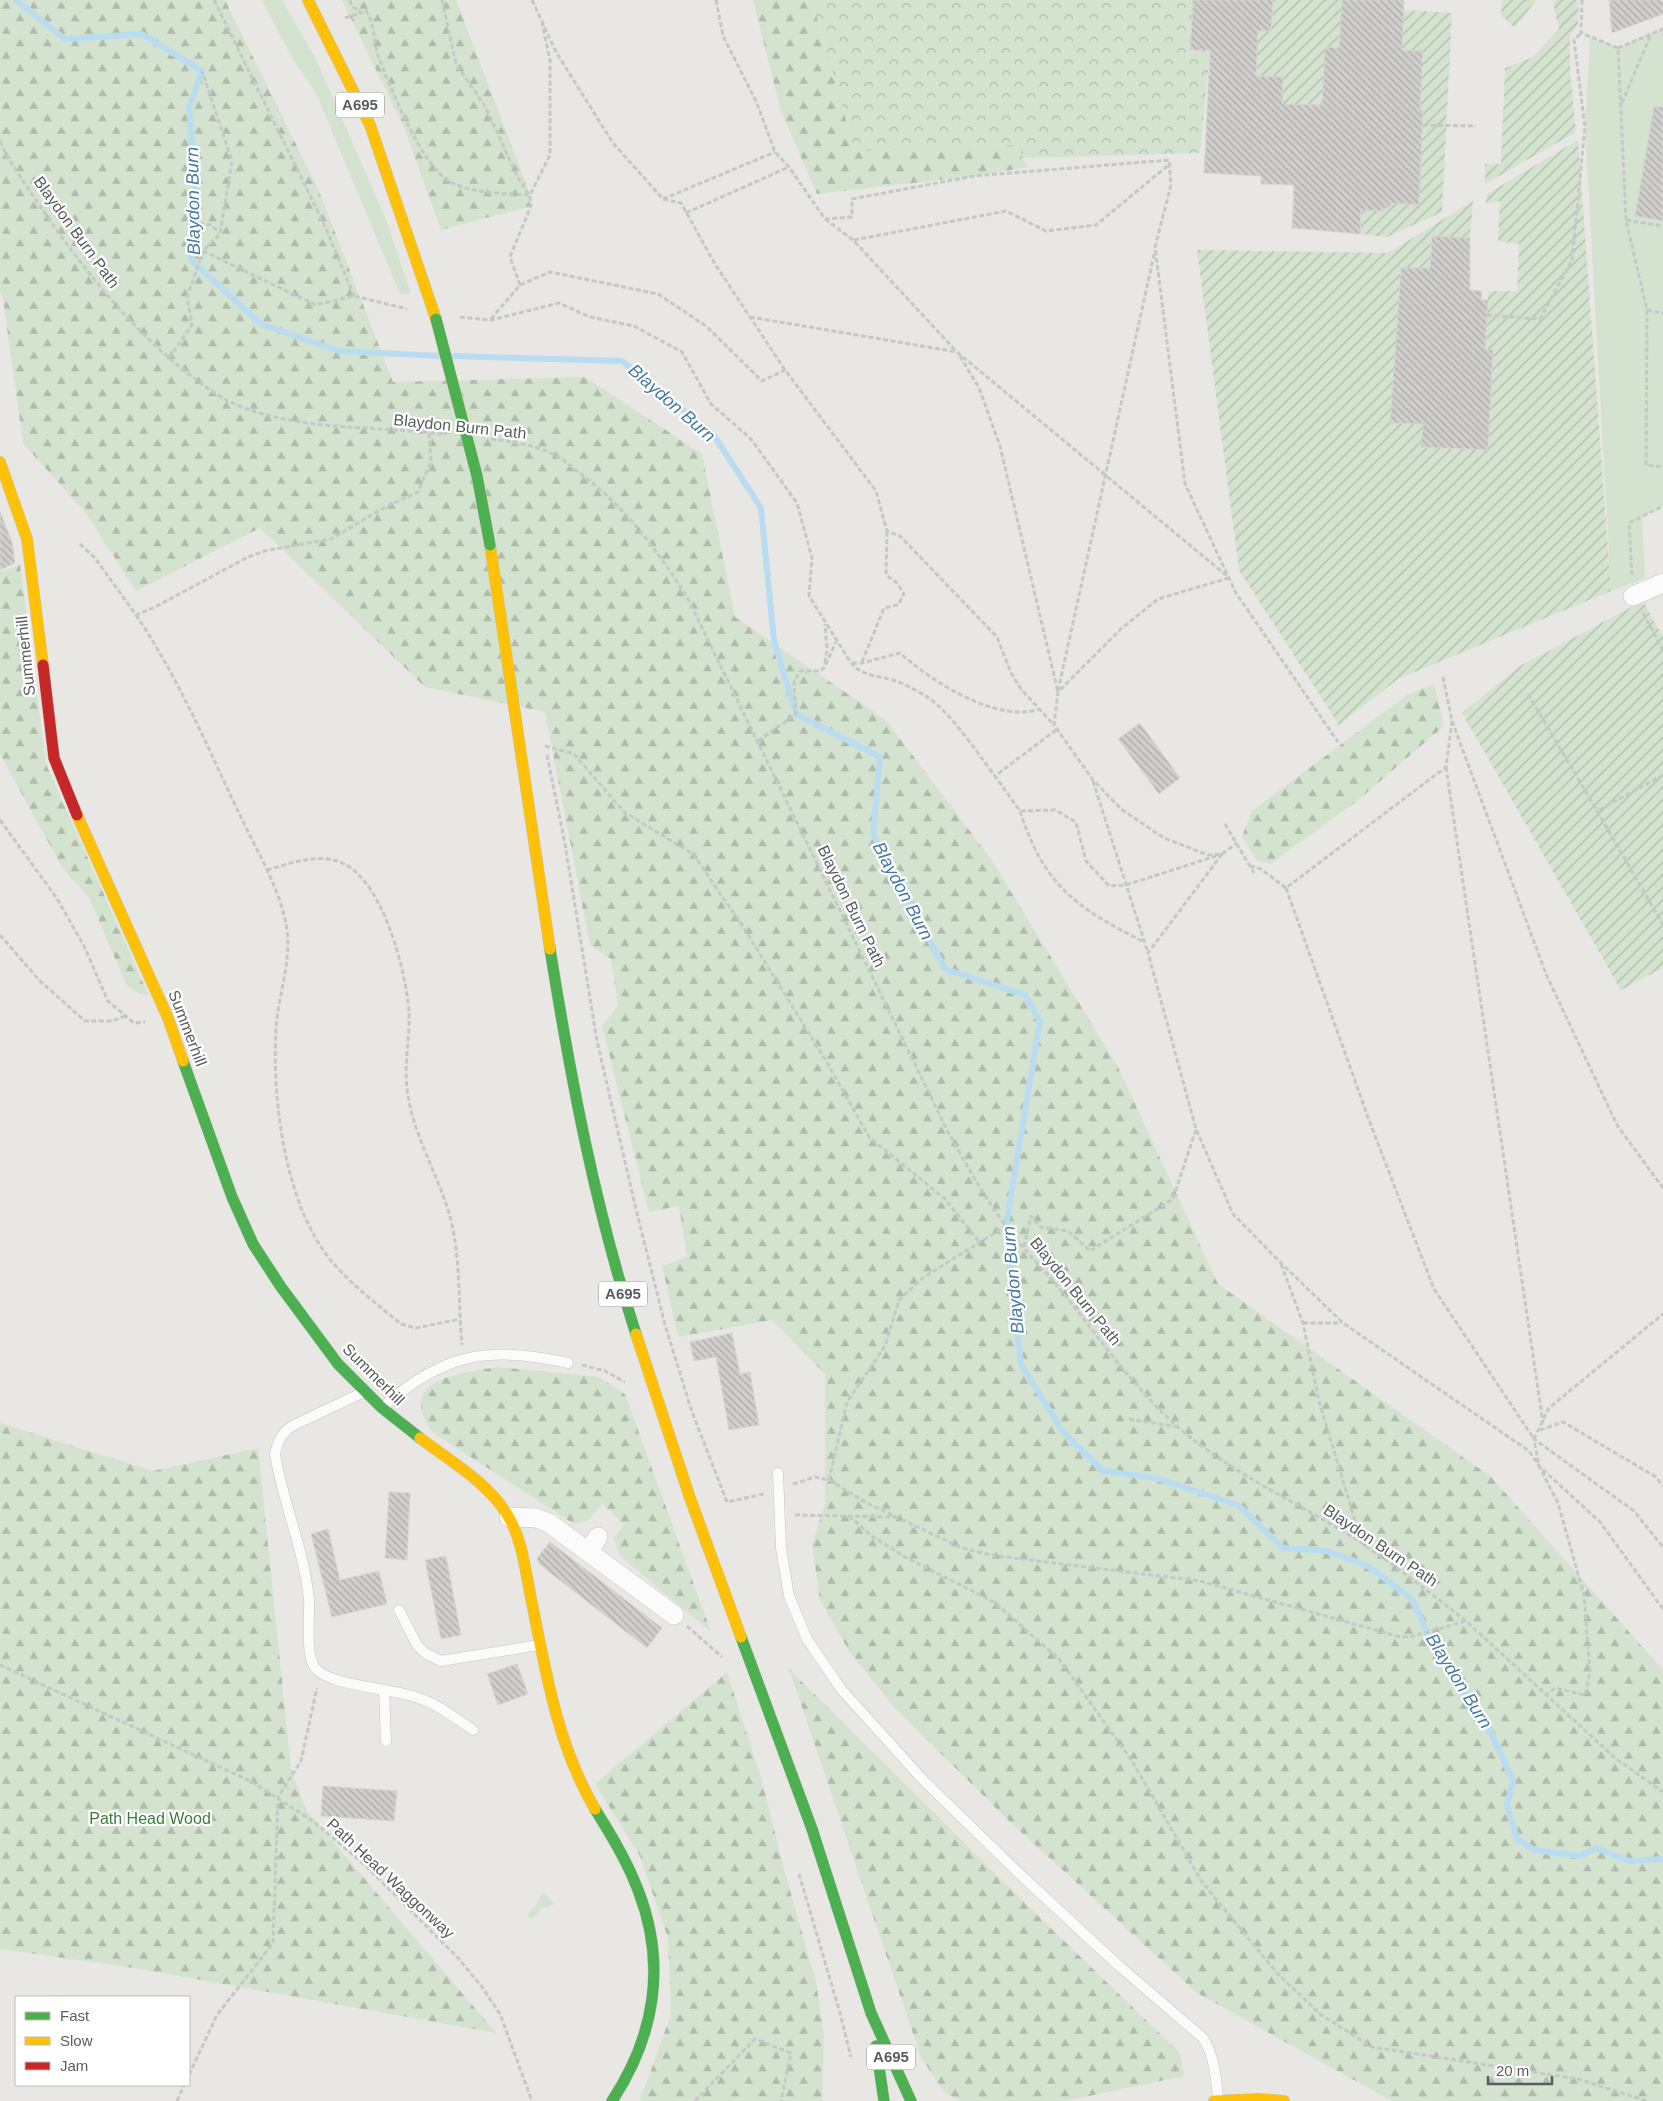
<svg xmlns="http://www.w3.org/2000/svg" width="1663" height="2101" viewBox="0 0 1663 2101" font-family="Arial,sans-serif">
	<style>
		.grass { fill: #d4e3cf }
		.forest { fill: url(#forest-firs) }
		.park { fill: url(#park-crowns) }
		.garden { fill: url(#garden-furrows) }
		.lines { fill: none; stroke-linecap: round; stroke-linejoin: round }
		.stream { stroke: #badcf0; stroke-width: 6 }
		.building { fill: url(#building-back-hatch); stroke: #d7d6d2 }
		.lane-casing { stroke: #c4c4c4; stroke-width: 11 }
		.street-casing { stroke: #c4c4c4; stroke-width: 20 }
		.fast-casing { stroke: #c5c5c5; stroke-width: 12 }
		.slow-casing { stroke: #c5c5c5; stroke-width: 12 }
		.jam-casing { stroke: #c5c5c5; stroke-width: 12 }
		.path { stroke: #c5c9c6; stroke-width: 3; stroke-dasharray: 5 2.5; stroke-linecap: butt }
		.lane { stroke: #fcfbfb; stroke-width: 10 }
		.street { stroke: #fcfbfb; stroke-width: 19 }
		.fast { stroke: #4caf50; stroke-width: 11 }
		.slow { stroke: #ffc107; stroke-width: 11 }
		.jam { stroke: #c62828; stroke-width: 11 }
		.fast-bridge-casing { stroke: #cec5b3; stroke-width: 12; stroke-linecap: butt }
		.fast-bridge { stroke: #4caf50; stroke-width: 11 }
		.labels { text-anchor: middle; stroke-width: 4.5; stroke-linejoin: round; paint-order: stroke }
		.shield { fill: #fff; stroke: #8b8e90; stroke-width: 1 }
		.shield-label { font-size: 15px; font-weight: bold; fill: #595d60 }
		.street-label { font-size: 16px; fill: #595d60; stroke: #fff }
		.park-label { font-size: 16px; fill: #3e7c3c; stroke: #fff }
		.water-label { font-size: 18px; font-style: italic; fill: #467ba5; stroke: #fff }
	</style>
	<defs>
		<pattern id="forest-firs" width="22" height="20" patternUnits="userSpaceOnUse" patternTransform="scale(1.25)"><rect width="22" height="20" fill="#d4e3cf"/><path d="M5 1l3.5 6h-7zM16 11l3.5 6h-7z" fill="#afbbab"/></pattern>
		<pattern id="park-crowns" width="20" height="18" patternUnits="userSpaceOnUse" patternTransform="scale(1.25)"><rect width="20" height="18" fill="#d4e3cf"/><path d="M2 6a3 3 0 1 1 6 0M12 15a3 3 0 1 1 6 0" fill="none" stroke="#afbbab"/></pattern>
		<pattern id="garden-furrows" width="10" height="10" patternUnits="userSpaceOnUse" patternTransform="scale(1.25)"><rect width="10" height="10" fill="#d4e3cf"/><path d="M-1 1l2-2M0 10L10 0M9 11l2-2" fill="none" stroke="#afbbab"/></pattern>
		<pattern id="building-back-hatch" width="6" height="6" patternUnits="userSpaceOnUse" patternTransform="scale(1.25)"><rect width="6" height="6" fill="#d0cfcc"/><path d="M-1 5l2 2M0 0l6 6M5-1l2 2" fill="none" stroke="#acaba9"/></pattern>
	</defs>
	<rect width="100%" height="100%" fill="#e9e7e3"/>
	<path class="grass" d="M262 0H282L316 59 385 217 411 294H400L315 91 293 60Z
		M1663 28V506L1642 516 1645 578 1611 591 1585 127 1590 37 1618 48Z
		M542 1893 546 1894 554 1904 548 1908 542 1907 537 1914V1917L535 1916 532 1919 527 1914 530 1913V1909H534Z"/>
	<path class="forest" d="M0 0H225L319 191 393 382 585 377 702 454 735 617 886 720 991 859 1118 1067 1218 1284 1491 1477 1663 1670V2101H1392L1197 1993 1009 1821 894 1707 849 1651 820 1600 812 1545 825 1504V1374L772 1320 678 1337 662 1266 687 1257 679 1206 649 1212 602 1026 618 1006 611 959 590 945 545 712 425 687 260 528 136 591 85 512 23 443 3 299 0 291Z
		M342 0H456L527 186 531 206 441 230 404 127Z
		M753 0H812L855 151 1021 145 1022 158 1029 167 974 176 817 194 781 111Z
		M20 565 46 764 149 996 139 994 126 984 89 898 62 867 0 754V572Z
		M1434 684 1444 726 1357 801 1270 864 1257 861 1242 836 1252 811 1407 695Z
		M498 1367 599 1377 625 1394 711 1632 620 1556 614 1538 624 1524 602 1504 588 1520 574 1524 432 1432C395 1379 460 1373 498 1367Z
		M0 1423 153 1471 258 1448 291 1769 306 1810 496 2033 134 1968 0 1949Z
		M789 1669 1035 1913 1180 2053 1184 2076 1065 2101H960L944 2092 921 2057Z
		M727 1672 762 1781 784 1869 816 1982 824 2035 822 2101H640L671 2014 668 1938 640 1856 595 1784Z"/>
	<path class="park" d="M812 0H1193L1191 50 1210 51 1200 153 1022 158 1020 145 855 151Z"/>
	<path class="garden" d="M1273 0H1342L1339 48 1325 47 1322 105 1282 104 1283 77 1248 75 1257 53 1258 31H1271Z
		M1502 0H1536L1515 28 1501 15Z
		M1555 0H1579L1578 25 1570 36V70L1576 132 1485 184V164H1501L1505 68 1533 57 1559 29 1553 3Z
		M1404 10 1452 13 1442 212 1387 237 1360 234 1361 210 1384 211V208H1390L1391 203 1419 204 1423 111 1420 110 1402 50Z
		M1578 140 1611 591 1398 679 1339 725 1239 570 1197 250 1388 253 1473 201 1470 238 1432 236 1430 268H1401L1391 423 1423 424 1421 447 1488 450 1493 350 1485 349 1488 291H1517L1519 244 1498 241 1500 201 1486 203 1487 194Z
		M1643 601 1663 637V968L1621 990 1462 713 1520 666Z"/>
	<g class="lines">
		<path class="stream" d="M16 0 65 39 142 34 202 71 189 108 196 194 191 260 261 324 339 351 440 356
			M452 356 622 361 713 434 761 508 774 641 796 714 880 757 873 834 945 969 1025 995 1040 1021 1006 1226 1021 1364 1062 1431 1103 1471 1156 1478 1238 1505 1283 1548 1327 1551 1368 1566 1412 1599 1436 1652 1488 1726 1513 1781 1507 1804 1517 1839 1534 1850 1580 1856 1596 1848 1629 1861 1663 1859"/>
	</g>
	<path class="building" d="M1193 0H1273L1271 31H1258L1256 76 1283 77 1282 104 1322 105 1325 47 1339 48 1342 0H1404L1402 50 1423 51 1420 110H1423L1419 205 1391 203 1390 208H1384V211L1361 210 1360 234 1292 228 1294 185 1261 184V176L1204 173 1210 51 1190 50Z
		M1609 0H1663V14L1612 33Z
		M1654 106 1663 107V221L1635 216Z
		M1432 236 1470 238V290L1482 291 1481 300H1488L1485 349 1493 350 1488 450 1421 447 1423 424 1390 423 1401 268H1430Z
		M0 512 12 542 15 563 0 570Z
		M1140 723 1180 778 1159 794 1118 739Z
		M732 1333 740 1374 750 1372 759 1425 729 1430 716 1357 694 1361 690 1342Z
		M389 1492 410 1493 407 1560 385 1558Z
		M328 1529 340 1580 379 1571 387 1604 332 1617 311 1534Z
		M550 1542 662 1628 647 1648 539 1564 537 1558Z
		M446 1556 461 1635 441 1639 425 1560Z
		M517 1664 528 1694 498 1705 487 1674Z
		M323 1786 397 1791 394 1821 321 1816Z"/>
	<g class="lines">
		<g class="lane-casing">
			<path id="lane" d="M364 1392 292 1426C281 1434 278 1441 275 1454 283 1503 304 1549 309 1600 310 1617 305 1654 315 1668 326 1682 366 1686 384 1690L386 1741
				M383 1407C444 1352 490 1346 568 1363
				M778 1473 781 1548 789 1596 807 1639 841 1689 924 1781 1025 1879 1118 1965 1203 2038C1215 2058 1216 2077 1218 2099
				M399 1610 417 1645 425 1653 441 1661 539 1645
				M384 1690C427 1697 438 1705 473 1730"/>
		</g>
		<g class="street-casing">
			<path id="street" d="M1633 596 1663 583
				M509 1517 536 1518 549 1523 674 1615
				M588 1552 598 1537"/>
		</g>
		<g class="fast-casing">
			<path id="fast" d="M550 949C571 1080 595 1208 636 1334
				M183 1061 232 1197 253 1244 281 1287 338 1364 382 1408 420 1438
				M741 1637 812 1829 871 2013 911 2101
				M595 1809C611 1835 627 1861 638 1890 667 1964 655 2036 612 2101
				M876 2046 884 2101"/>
		</g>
		<g class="slow-casing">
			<path id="slow" d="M308 0 370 125 436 319
				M0 462 27 539 43 665
				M490 545 550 949
				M77 815 168 1018 183 1061
				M636 1334 690 1498 741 1637
				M420 1438C450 1461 489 1483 508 1516 523 1540 526 1576 532 1603 546 1674 558 1746 595 1809
				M1214 2101 1259 2099 1284 2101"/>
		</g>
		<g class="jam-casing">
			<path id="jam" d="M43 665 54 758 77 815"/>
		</g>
		<path class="path" d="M214 0 324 224 354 296
			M350 0 351 5 361 13 366 11C375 23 373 42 379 58 391 89 420 161 447 180 466 193 507 194 530 195
			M442 0 456 64 485 106 517 176 529 194
			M532 0 556 52 613 143 663 199 681 203 715 264 785 370 876 491 887 531 900 536 997 637 1011 673 1021 689 1054 725
			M716 0 723 36 756 101 775 152 789 167 825 219 852 217V199L974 176 1169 160 1171 185 1155 247 1185 484 1236 593 1338 742
			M1582 0 1581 33 1618 48 1626 220 1647 310 1646 465 1663 467
			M345 18 361 13
			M1618 48 1663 29
			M1622 103 1651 34
			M1423 125 1476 126
			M0 141 8 158C59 236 112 313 186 372 204 386 222 400 244 408 309 431 375 426 442 434
			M663 199 775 152
			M686 213 789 167
			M825 219 853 240 956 351
			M1626 220 1663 226
			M199 223 211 225 220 233
			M854 240 1006 211 1046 231 1096 225 1171 163
			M203 251 316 305 354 296 407 309
			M520 285 510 257 531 206 530 195 550 155V60L542 23
			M1647 310 1663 313
			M1487 315 1540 319 1572 260 1585 127 1574 40 1581 33
			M460 317 491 320 559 303 590 317 634 326 682 352 711 404 751 439 797 503 812 558 809 596 851 663C864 678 879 675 896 681 906 685 916 690 924 695 949 709 977 753 995 776
			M750 317 957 352 1227 576
			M491 319 520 285 550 272 658 294 706 326 762 381 785 370
			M960 356 979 388 1000 446 1058 692
			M169 358 192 325 187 297 203 251 220 234 232 161 202 71
			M491 439C513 442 536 445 557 456 564 460 571 466 578 472 624 505 657 550 687 597L948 1132C966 1164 984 1197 1006 1226 1026 1253 1051 1277 1072 1304 1105 1346 1137 1391 1178 1427 1233 1475 1302 1504 1363 1544 1398 1568 1433 1595 1466 1621L1615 1758 1663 1792
			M80 544 95 558 136 615 155 607 248 557 264 551 331 539 387 506 418 492 431 461 429 432
			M1632 575 1629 523 1663 506
			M1229 578 1158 599 1122 628 1058 692 1054 725 1093 780 1121 809 1164 838 1208 855 1222 854 1237 843
			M1643 613 1663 650
			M136 615C178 677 206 744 238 811 254 846 279 886 286 924 293 958 278 995 276 1029 272 1101 285 1207 333 1263 353 1286 378 1305 401 1324L416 1328 460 1319
			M862 662 884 608 898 605 904 594 897 583 886 575 887 531
			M825 663 827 648 825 624
			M852 663H862L900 653C931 681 997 724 1040 709
			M1443 677 1452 721 1546 974 1617 1125 1663 1188
			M1058 691 1155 250
			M1528 694 1597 811
			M1056 730 995 776 1020 811 1055 810 1076 822 1086 861 1109 886 1126 885 1216 856
			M758 741 796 714 794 682 800 671H820L824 668 836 642
			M545 746 574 754 624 812 693 854 742 925 828 1064 869 1137 945 1199 980 1243
			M547 755 565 844 597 1041 635 1205 665 1325 692 1412 727 1502 764 1494
			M1446 767 1543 1423
			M1663 775 1597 811 1663 925
			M1093 781 1148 953
			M1020 811C1044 886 1077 908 1144 942
			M0 820 56 897 84 946 108 1001 134 1023 145 1022
			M1225 824 1254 873
			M1222 854 1148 953 1196 1129 1233 1214 1281 1263 1343 1323 1529 1451 1539 1466 1600 1522 1663 1609
			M1250 866 1261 869 1286 888 1446 767 1452 721
			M267 870C288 864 314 854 337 861 382 874 406 971 409 1012 410 1039 403 1068 408 1095 414 1136 437 1173 449 1213 461 1255 458 1301 462 1345
			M1286 888 1369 1120 1434 1289 1534 1439 1549 1408 1663 1314
			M0 935 40 981 85 1021H112L125 1016
			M1024 1247 1031 1216 1040 1227 1068 1231 1090 1251 1173 1199 1196 1129
			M1281 1264 1303 1323 1319 1401 1362 1544
			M1303 1323H1342
			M582 1365 605 1371 625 1382
			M1129 1419 1178 1427
			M1540 1430 1563 1422 1656 1477 1663 1486
			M829 1480 847 1402 885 1346 899 1300 924 1277 1006 1226
			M793 1484 815 1477 829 1480 867 1503 962 1548 990 1555 1200 1581 1401 1637 1414 1636 1466 1621
			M795 1515 896 1517
			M849 1516 872 1536 905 1557 994 1602 1059 1659 1132 1761 1202 1882 1277 1973 1320 2014 1372 2047 1578 2079 1647 2101
			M687 1626 722 1657
			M0 1665 252 1782 314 1822 366 1866 459 1959 482 1987 500 2014 532 2101
			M1545 1696 1555 1688 1585 1695 1590 1672 1584 1595 1558 1503 1539 1466 1534 1439 1634 1511 1663 1547
			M799 1874 840 2013 851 2057
			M189 2075 217 2015 273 1943 278 1797 301 1761 317 1688
			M177 2101 184 2085
			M695 2101 755 2039 791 2053 781 2101"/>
		<use href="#lane" class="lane"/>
		<use href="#street" class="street"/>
		<use href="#fast" class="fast"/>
		<use href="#slow" class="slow"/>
		<use href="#jam" class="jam"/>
		<g class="fast-bridge-casing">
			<path id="fast-bridge" d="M436 319 477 476 490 545"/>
		</g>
		<use href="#fast-bridge" class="fast-bridge"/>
	</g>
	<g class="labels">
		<g class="shield">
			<rect x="336" y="92.5" width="48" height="25" rx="4"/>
			<rect x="599" y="1281.5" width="48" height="25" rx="4"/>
			<rect x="867" y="2044.5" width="48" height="25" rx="4"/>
		</g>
		<g class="shield-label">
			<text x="360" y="110">A695</text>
			<text x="623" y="1299">A695</text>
			<text x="891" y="2062">A695</text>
		</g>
		<g class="street-label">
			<text transform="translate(77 232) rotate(54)" y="6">Blaydon Burn Path</text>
			<text transform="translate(460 426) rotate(6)" y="6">Blaydon Burn Path</text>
			<text transform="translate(25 656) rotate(-96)" y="6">Summerhill</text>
			<text transform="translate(852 906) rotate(64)" y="6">Blaydon Burn Path</text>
			<text transform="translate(188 1028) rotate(69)" y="6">Summerhill</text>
			<text transform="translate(1076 1291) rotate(51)" y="6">Blaydon Burn Path</text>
			<text transform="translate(374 1374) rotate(45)" y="6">Summerhill</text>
			<text transform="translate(1381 1545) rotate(34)" y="6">Blaydon Burn Path</text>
			<text transform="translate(391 1878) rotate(43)" y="6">Path Head Waggonway</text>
		</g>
		<g class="park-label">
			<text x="150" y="1824">Path Head Wood</text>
		</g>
		<g class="water-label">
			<text transform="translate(193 201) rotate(-91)" y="6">Blaydon Burn</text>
			<text transform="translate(672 403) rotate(41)" y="6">Blaydon Burn</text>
			<text transform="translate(903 891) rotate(62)" y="6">Blaydon Burn</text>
			<text transform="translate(1013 1280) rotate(-95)" y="6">Blaydon Burn</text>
			<text transform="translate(1459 1681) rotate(58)" y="6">Blaydon Burn</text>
		</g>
	</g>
	<rect x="15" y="1996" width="175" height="90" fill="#ffffff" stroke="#bdbebf"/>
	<rect x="25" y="2012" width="25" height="8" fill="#4caf50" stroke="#bdbebf"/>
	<text x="60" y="2021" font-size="15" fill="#595d60">Fast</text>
	<rect x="25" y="2037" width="25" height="8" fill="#ffc107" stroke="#bdbebf"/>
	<text x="60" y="2046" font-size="15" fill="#595d60">Slow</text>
	<rect x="25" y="2062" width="25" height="8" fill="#c62828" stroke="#bdbebf"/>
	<text x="60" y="2071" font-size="15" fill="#595d60">Jam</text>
	<path d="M1488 2076v8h64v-8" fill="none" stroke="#595d60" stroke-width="2.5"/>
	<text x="1496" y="2076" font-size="15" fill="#595d60" stroke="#ffffff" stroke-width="4" paint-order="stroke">20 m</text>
</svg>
